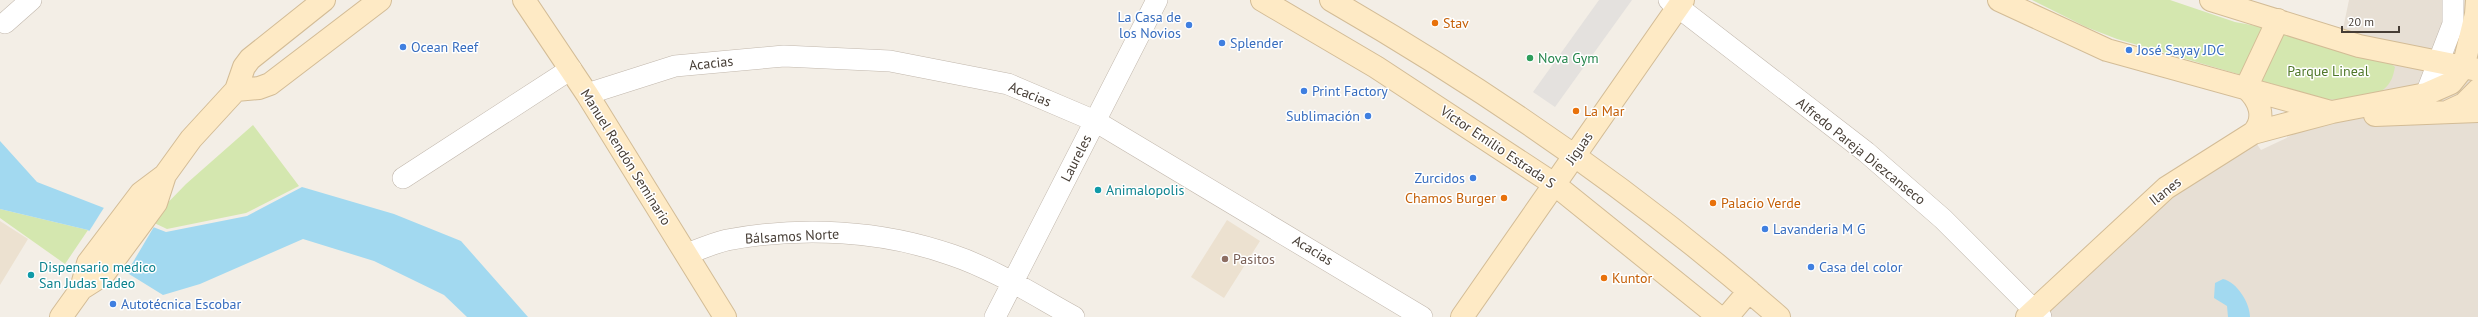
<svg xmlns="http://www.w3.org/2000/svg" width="2478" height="317" viewBox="0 0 2478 317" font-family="'PT Sans',sans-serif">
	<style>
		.residential { fill: #e7dfd4 }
		.education { fill: #ece1d0 }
		.green { fill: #d4e7af }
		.parking { fill: #e4e1de }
		.water { fill: #a2d9f0 }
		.pier { fill: #f3eee6 }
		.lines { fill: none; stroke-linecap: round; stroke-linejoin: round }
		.street-casing { stroke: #c1b7ac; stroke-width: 22 }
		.secondary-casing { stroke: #d3bc96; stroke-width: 24 }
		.street { stroke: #fff; stroke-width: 21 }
		.secondary { stroke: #feeac5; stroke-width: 22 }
		.food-dot { fill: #e8710a; stroke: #fff; stroke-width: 1.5 }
		.shop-dot { fill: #3f7fe0; stroke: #fff; stroke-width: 1.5 }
		.leisure-dot { fill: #2e9e5b; stroke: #fff; stroke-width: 1.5 }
		.culture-dot { fill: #0f9aa8; stroke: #fff; stroke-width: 1.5 }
		.education-dot { fill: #8d6e63; stroke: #fff; stroke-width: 1.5 }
		.labels { text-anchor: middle; stroke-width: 3; stroke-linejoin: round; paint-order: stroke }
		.shop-label { font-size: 14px; fill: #366cbe; stroke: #fff; text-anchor: start }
		.food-label { font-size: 14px; fill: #c56008; stroke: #fff; text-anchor: start }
		.leisure-label { font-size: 14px; fill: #27864d; stroke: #fff; text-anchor: start }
		.street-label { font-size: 14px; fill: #463d35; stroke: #fff }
		.park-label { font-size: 14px; fill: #4f7729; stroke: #fff }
		.culture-label { font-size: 14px; fill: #0d838f; stroke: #fff; text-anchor: start }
		.education-label { font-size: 14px; fill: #785e54; stroke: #fff; text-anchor: start }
	</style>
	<rect width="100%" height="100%" fill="#f3eee6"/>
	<path class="residential" d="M2349 0H2478V317H2031L2142 216 2254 140 2261 150 2324 120Z"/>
	<path class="education" d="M1227 220 1260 241 1224 298 1191 277Z
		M0 221 28 239 0 285Z"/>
	<path class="green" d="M2032 0H2170L2235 22 2295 33 2379 55 2395 67C2394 71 2393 78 2390 82 2378 102 2344 100 2324 99L2117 39 2086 27Z
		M253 125 299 186 246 213 167 229 150 221 186 184Z
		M0 209 88 230 65 264 0 218Z"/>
	<path class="parking" d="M1599 0H1632L1555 107 1533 92Z"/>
	<path class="water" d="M0 141 37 182 166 232 247 216 302 187 394 214 461 241 528 317H467L444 295 374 261 303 239 200 284 163 295 129 274 88 230 0 209Z
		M2223 279C2237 282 2250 303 2250 317H2228L2227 306 2214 298 2215 283Z"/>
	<path class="pier" d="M105 206 155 225 126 274 88 233Z"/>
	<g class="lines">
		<g class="street-casing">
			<path id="street" d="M1669 0 1866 152 1943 219 2041 317
				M5 23 31 0
				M587 94 675 66 784 56 890 61 1008 84 1095 121 1422 317
				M2426 94 2453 24V0
				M403 178 571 69
				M687 254C700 249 714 243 727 240 801 226 881 230 952 255 994 269 1034 295 1074 317
				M995 317 1157 0"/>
		</g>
		<g class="secondary-casing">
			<path id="secondary" d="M524 0 587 94 725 317
				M1262 0 1376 67 1554 184 1719 317
				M1331 0C1489 91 1641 196 1779 317
				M1999 0 2107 50 2331 112
				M2211 0 2359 46 2478 70
				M2246 88 2278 20
				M2246 88C2259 99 2267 118 2253 133
				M236 90 259 88 270 84 380 0
				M2449 111 2464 104 2478 90
				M2375 115 2478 111
				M81 289 103 275 137 229 156 203 165 175
				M61 317 81 289 88 263 141 193 165 175 191 139 236 90 244 67 250 59 324 0
				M1462 317 1683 0
				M1727 317 1749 291
				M2027 317 2166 188 2253 133 2332 112 2426 94 2451 83 2463 68 2476 14 2477 0"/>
		</g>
		<use href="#street" class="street"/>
		<use href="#secondary" class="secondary"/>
	</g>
	<g class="food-dot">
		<circle cx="1435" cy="23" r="4"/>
		<circle cx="1576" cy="111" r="4"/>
		<circle cx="1504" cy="198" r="4"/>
		<circle cx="1713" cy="203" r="4"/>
		<circle cx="1604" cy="278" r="4"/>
	</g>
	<g class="shop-dot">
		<circle cx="1189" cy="25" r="4"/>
		<circle cx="1222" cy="43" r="4"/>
		<circle cx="403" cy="47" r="4"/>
		<circle cx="2129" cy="50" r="4"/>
		<circle cx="1304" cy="91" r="4"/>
		<circle cx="1368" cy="116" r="4"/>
		<circle cx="1473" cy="178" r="4"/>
		<circle cx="1765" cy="229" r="4"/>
		<circle cx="1811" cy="267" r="4"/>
		<circle cx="113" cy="304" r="4"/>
	</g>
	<circle class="leisure-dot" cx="1530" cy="58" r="4"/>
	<g class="culture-dot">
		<circle cx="1098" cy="190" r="4"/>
		<circle cx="31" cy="275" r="4"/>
	</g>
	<circle class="education-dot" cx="1225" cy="259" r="4"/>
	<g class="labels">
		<g class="shop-label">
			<text x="1181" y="22" text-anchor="end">La Casa de<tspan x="1181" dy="16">los Novios</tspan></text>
			<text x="1230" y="48">Splender</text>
			<text x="411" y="52">Ocean Reef</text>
			<text x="2137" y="55">José Sayay JDC</text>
			<text x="1312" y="96">Print Factory</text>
			<text x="1360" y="121" text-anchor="end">Sublimación</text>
			<text x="1465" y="183" text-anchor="end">Zurcidos</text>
			<text x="1773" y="234">Lavanderia M G</text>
			<text x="1819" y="272">Casa del color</text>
			<text x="121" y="309">Autotécnica Escobar</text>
		</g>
		<g class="food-label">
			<text x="1443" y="28">Stav</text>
			<text x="1584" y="116">La Mar</text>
			<text x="1496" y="203" text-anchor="end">Chamos Burger</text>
			<text x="1721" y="208">Palacio Verde</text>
			<text x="1612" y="283">Kuntor</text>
		</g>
		<g class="leisure-label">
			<text x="1538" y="63">Nova Gym</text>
		</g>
		<g class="street-label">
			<text transform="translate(711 63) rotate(-6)" y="5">Acacias</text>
			<text transform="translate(1030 94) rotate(22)" y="5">Acacias</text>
			<text transform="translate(1498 147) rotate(34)" y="5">Víctor Emilio Estrada S</text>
			<text transform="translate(1579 148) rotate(-55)" y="5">Jiguas</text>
			<text transform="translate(1861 151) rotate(39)" y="5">Alfredo Pareja Diezcanseco</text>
			<text transform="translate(626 157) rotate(58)" y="5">Manuel Rendón Seminario</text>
			<text transform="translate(1076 158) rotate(-63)" y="5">Laureles</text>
			<text transform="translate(2165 191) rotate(-38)" y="5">Ilanes</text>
			<text transform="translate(792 236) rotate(-3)" y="5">Bálsamos Norte</text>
			<text transform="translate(1313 250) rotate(31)" y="5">Acacias</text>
		</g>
		<g class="park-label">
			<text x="2328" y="76">Parque Lineal</text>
		</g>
		<g class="culture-label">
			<text x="1106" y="195">Animalopolis</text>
			<text x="39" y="272">Dispensario medico<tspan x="39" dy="16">San Judas Tadeo</tspan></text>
		</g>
		<g class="education-label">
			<text x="1233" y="264">Pasitos</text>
		</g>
	</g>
	<path d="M2342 26v6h57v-6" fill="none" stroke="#463d35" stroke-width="2"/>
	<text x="2348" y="26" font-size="12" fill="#463d35" stroke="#ffffff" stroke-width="3" paint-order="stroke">20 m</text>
</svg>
